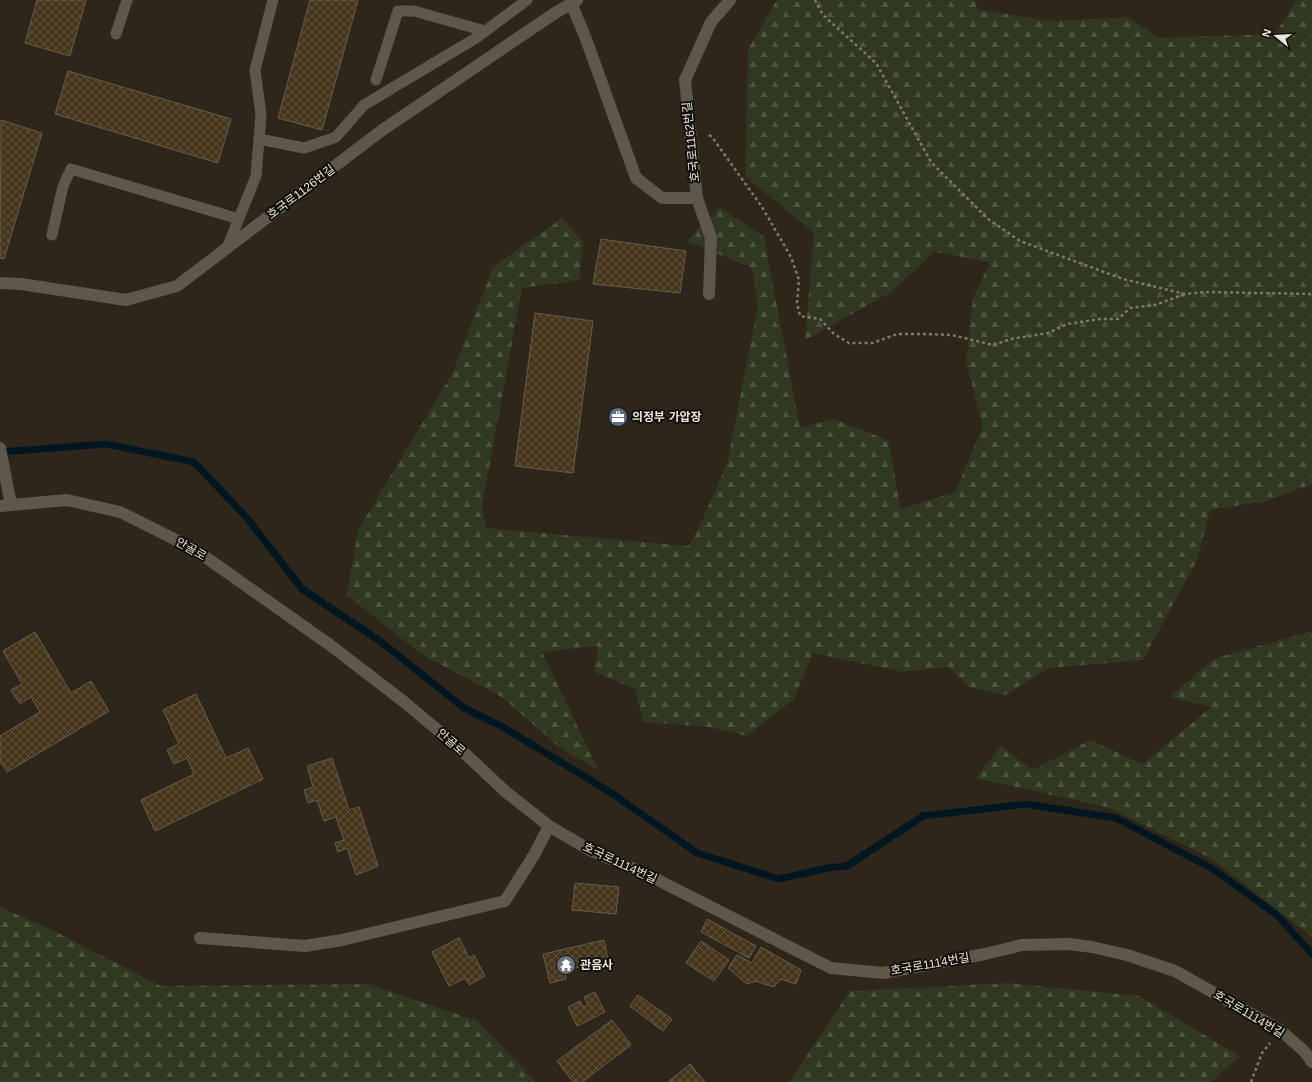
<svg xmlns="http://www.w3.org/2000/svg" width="1312" height="1082" viewBox="0 0 1312 1082" font-family="Arial,'Noto Sans KR',sans-serif">
	<style>
		.forest { fill: url(#forest-firs) }
		.lines { fill: none; stroke-linecap: round; stroke-linejoin: round }
		.stream { stroke: #001620; stroke-width: 7 }
		.building { fill: url(#building-cross-hatch); stroke: #655d4f }
		.path { stroke: #7f796e; stroke-width: 2.5; stroke-dasharray: 3 3; stroke-linecap: butt }
		.service { stroke: #5e574b; stroke-width: 11 }
		.minor { stroke: #5e574b; stroke-width: 12 }
		.labels { text-anchor: middle; stroke-width: 4; stroke-linejoin: round; paint-order: stroke }
		.street-label { font-size: 12px; fill: #eae5dd; stroke: #13100b }
		.poi-label { font-size: 12px; font-weight: bold; fill: #eae5dd; stroke: #13100b; text-anchor: start }
	</style>
	<defs>
		<pattern id="forest-firs" width="22" height="20" patternUnits="userSpaceOnUse"><rect width="22" height="20" fill="#303821"/><path d="M5 1l3.5 6h-7zM16 11l3.5 6h-7z" fill="#4e5541"/></pattern>
		<pattern id="building-cross-hatch" width="8" height="8" patternUnits="userSpaceOnUse"><rect width="8" height="8" fill="#45351a"/><path d="M0 0l8 8M0 8l8-8" fill="none" stroke="#60523b"/></pattern>
	</defs>
	<rect width="100%" height="100%" fill="#2e261a"/>
	<path class="forest" d="M777 0H975L978 10 1055 21 1126 17 1160 38 1275 34 1296 0H1312V484L1267 501 1210 510 1198 558 1143 660 1049 668 1005 695 969 687 948 667 903 672 813 653 794 699 747 736 709 727 643 722 635 689 594 672 598 646 542 652 599 771 559 747 502 697 421 654 347 595 358 530 452 374 493 267 562 218 583 242 579 280 522 288 482 506 486 528 688 546 698 530 727 463 758 306 752 268 687 241 719 207 764 237 800 428 834 419 888 440 901 509 955 492 983 426 966 362 973 298 990 262 935 252 891 292 805 340 814 233 745 176 748 49Z
		M1312 631V937L1212 859 1110 808 975 778 1001 746 1033 770 1090 740 1143 764 1211 707 1170 697 1213 659Z
		M0 907 46 927 161 986 369 984 477 1021 536 1082H0Z
		M1009 983 1139 996 1240 1056 1211 1082H789L850 991Z"/>
	<g class="lines">
		<path class="stream" d="M0 452 106 444 194 462 247 518 302 589 380 641 464 708 503 727 613 794 697 853 779 879 828 868 847 866 923 816 1026 804 1116 818 1213 869 1277 915 1312 954"/>
	</g>
	<path class="building" d="M37 0H86L70 56 25 43Z
		M310 0H358L322 130 278 118Z
		M68 71 231 119 218 163 55 114Z
		M1 120 42 133 4 259 0 258Z
		M601 239 686 251 680 293 593 284Z
		M535 313 593 321 573 473 515 466Z
		M35 632 71 693 91 681 109 711 7 772 0 761V736L40 712 31 697 20 704 11 690 22 684 3 651Z
		M196 694 226 758 248 748 263 779 155 831 141 800 194 774 187 758 174 764 167 750 179 744 163 710Z
		M332 758 349 810 359 807 378 866 356 875 347 848 338 852 335 843 344 840 336 817 324 821 317 800 308 803 304 790 313 787 307 766Z
		M575 883 619 887 616 914 572 910Z
		M707 919 756 946 749 958 701 932Z
		M459 938 469 958 474 955 485 976 469 985 465 978 449 986 432 952Z
		M604 940 608 960 565 970 566 979 550 983 543 954Z
		M701 941 729 960 714 981 686 963Z
		M761 947 801 970 796 984 781 979 774 987 755 981 747 984 728 968 737 955 752 963Z
		M595 992 605 1012 577 1026 568 1007 580 1001 583 1007 588 1005 584 997Z
		M638 995 672 1019 663 1031 630 1006Z
		M612 1020 631 1045 582 1082H573L557 1061Z
		M690 1064 705 1082H668Z"/>
	<g class="lines">
		<path class="path" d="M815 0 823 15 876 63 931 162 988 219 1020 241 1123 279 1185 294 1205 292 1312 294
			M709 135 712 137 762 207 791 257 799 280 797 303 800 316 820 319 834 334 849 343H873L897 334H926L952 335 993 345 1011 339 1048 333 1067 324 1100 319H1118L1130 308 1155 305 1185 294
			M1251 1082 1262 1053 1270 1043"/>
		<path class="service" d="M116 34 127 0
			M376 80 398 11H414L485 31
			M259 139 304 148 336 137 364 105 476 38 527 0
			M52 235 63 186 71 169 239 219
			M227 248 256 176 261 115 255 70 273 0"/>
		<path class="minor" d="M571 3 586 39 636 178 662 198H697
			M0 283 21 284 126 300 177 286 381 131 555 13 577 0
			M709 294 711 238 697 198 685 80 711 22 730 0
			M0 448 11 505
			M0 506 67 500 120 512 194 549 330 645 403 701 459 748 506 792 549 826 590 850 650 876 831 968 883 973 985 954 1022 945 1069 944 1092 947 1127 955 1175 971 1280 1030 1304 1051 1312 1062
			M200 938 305 946 342 940 505 901 534 855 549 826"/>
	</g>
	<defs>
		<g id="office-disc" transform="scale(1)"><circle r="9.5" fill="#5c6f8a" stroke="#13100b"/><path d="M-6-3h4V-5.5h4V-3h4V5H-6ZM-1-4.5V-3h2v-1.5ZM-6 0V1H6V0Z" fill="#fff"/></g>
		<g id="temple-disc" transform="scale(1)"><circle r="9.5" fill="#6b7280" stroke="#13100b"/><path d="M0-6L5-2H3V0L6.5 2.5H4V6H1.5V3h-3V6H-4V2.5H-6.5L-3 0V-2H-5Z" fill="#fff"/></g>
	</defs>
	<g fill-rule="evenodd">
		<use href="#office-disc" x="618" y="417"/>
		<use href="#temple-disc" x="566" y="965"/>
	</g>
	<g class="labels">
		<g class="street-label">
			<text transform="translate(691 142) rotate(-96)" y="4">호국로1162번길</text>
			<text transform="translate(301 192) rotate(-37)" y="4">호국로1126번길</text>
			<text transform="translate(191 549) rotate(30)" y="4">안골로</text>
			<text transform="translate(451 742) rotate(41)" y="4">안골로</text>
			<text transform="translate(620 863) rotate(25)" y="4">호국로1114번길</text>
			<text transform="translate(930 964) rotate(-10)" y="4">호국로1114번길</text>
			<text transform="translate(1249 1014) rotate(31)" y="4">호국로1114번길</text>
		</g>
		<g class="poi-label">
			<text x="632" y="421">의정부 가압장</text>
			<text x="580" y="969">관음사</text>
		</g>
	</g>
	<g transform="translate(1276 36) rotate(288)" stroke="#13100b" stroke-width="3" paint-order="stroke">
	<path d="M0-3L7 15L0 10L-7 15Z" fill="#eae5dd"/>
	<text y="-6" font-size="11" font-weight="bold" text-anchor="middle" fill="#eae5dd">N</text>
	</g>
</svg>
